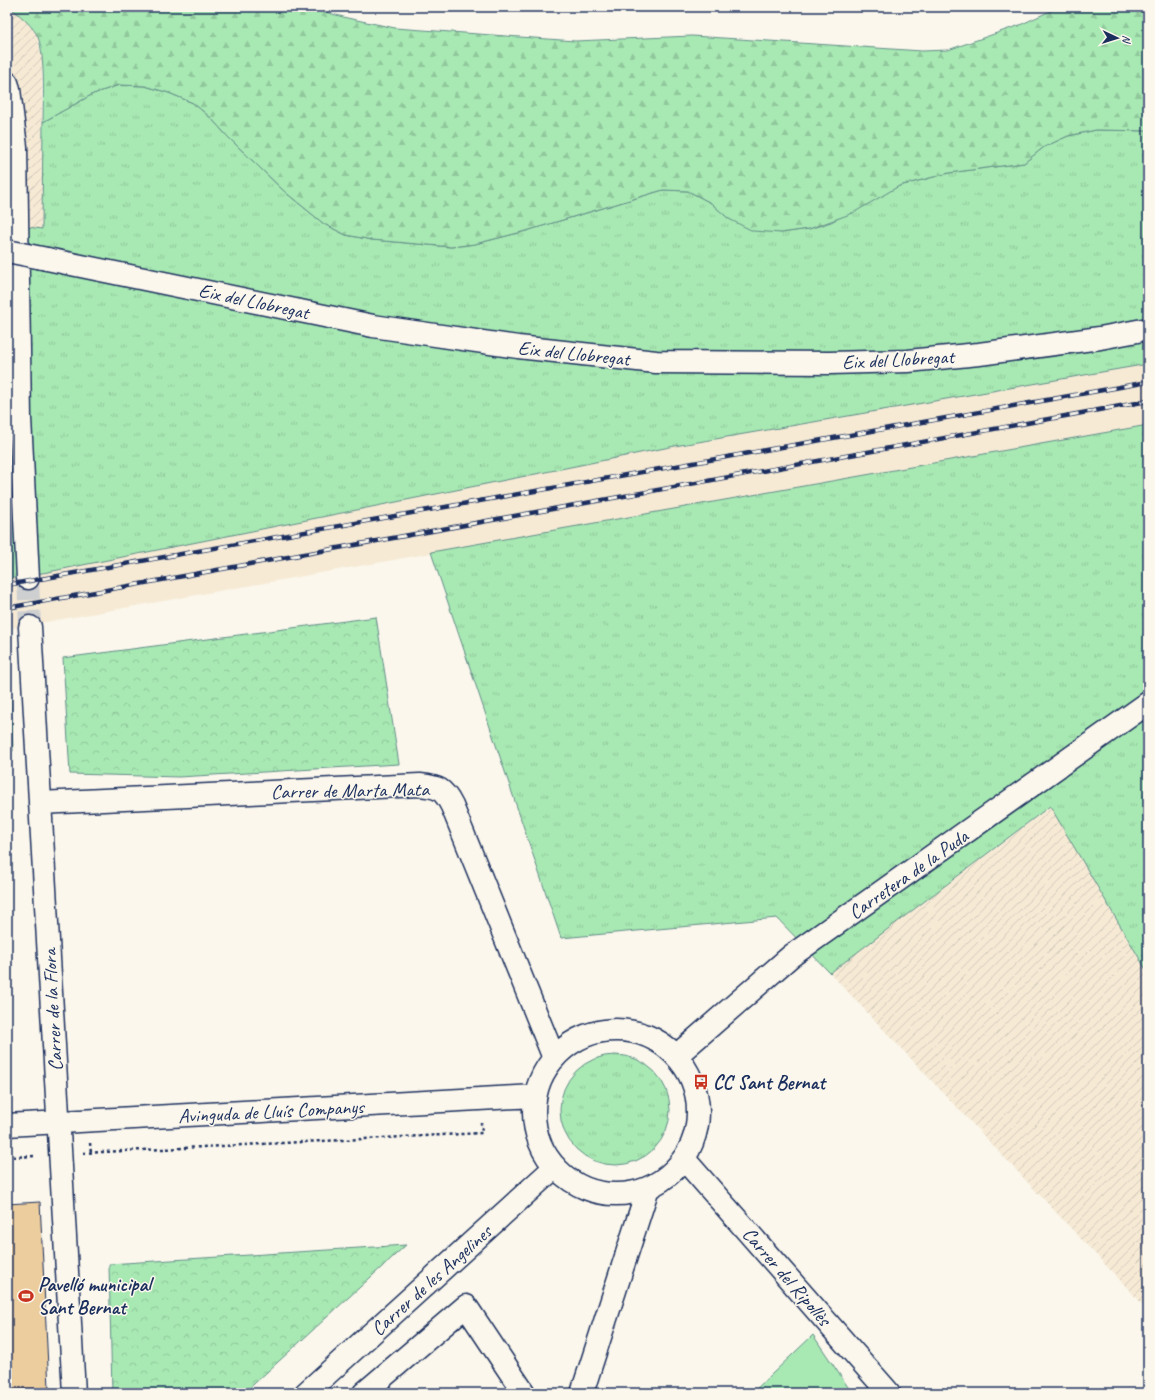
<svg xmlns="http://www.w3.org/2000/svg" width="1155" height="1400" viewBox="0 0 1155 1400" font-family="Caveat,sans-serif">
	<style>
		.built { fill: #f6ead5 }
		.industrial { fill: url(#industrial-furrows) }
		.grass { fill: url(#grass-tufts); stroke: #628c88 }
		.forest { fill: url(#forest-firs); stroke: #628c88 }
		.park { fill: url(#park-crowns); stroke: #628c88 }
		.pitch { fill: #a8e9b3; stroke: #628c88 }
		.building { fill: #eccd9e; stroke: #1b2f5e }
		.lines { fill: none; stroke-linecap: round; stroke-linejoin: round }
		.minor-tunnel { stroke: #cecfd0; stroke-width: 22; stroke-dasharray: 22 11; stroke-linecap: butt }
		.minor-casing { stroke: #1b2f5e; stroke-width: 25 }
		.tertiary-casing { stroke: #1b2f5e; stroke-width: 25 }
		.primary-casing { stroke: #1b2f5e; stroke-width: 25 }
		.path { stroke: #1b2f5e; stroke-width: 2.5; stroke-dasharray: 3 3; stroke-linecap: butt }
		.minor { stroke: #fbf7ec; stroke-width: 22 }
		.tertiary { stroke: #fbf7ec; stroke-width: 22 }
		.primary { stroke: #fbf7ec; stroke-width: 22 }
		.rail-casing { stroke: #1b2f5e; stroke-width: 4.5 }
		.rail { stroke: #fbf7ec; stroke-width: 3; stroke-dasharray: 9; stroke-linecap: butt }
		.primary-bridge-casing { stroke: #1b2f5e; stroke-width: 25; stroke-linecap: butt }
		.primary-bridge { stroke: #fbf7ec; stroke-width: 22 }
		.labels { text-anchor: middle; stroke-width: 3; stroke-linejoin: round; paint-order: stroke }
		.street-label { font-size: 20px; fill: #1b2f5e; stroke: #fbf7ec }
		.poi-label { font-size: 20px; font-weight: bold; fill: #1b2f5e; stroke: #fbf7ec; text-anchor: start }
	</style>
	<defs>
		<pattern id="industrial-furrows" width="10" height="10" patternUnits="userSpaceOnUse"><rect width="10" height="10" fill="#f6ead5"/><path d="M-1 1l2-2M0 10L10 0M9 11l2-2" fill="none" stroke="#d2c9b9"/></pattern>
		<pattern id="grass-tufts" width="24" height="20" patternUnits="userSpaceOnUse"><rect width="24" height="20" fill="#a8e9b3"/><path d="M3 7l-1-3M5 7V3M7 7l1-3M15 17l-1-3M17 17v-4M19 17l1-3" fill="none" stroke="#90c89c"/></pattern>
		<pattern id="forest-firs" width="22" height="20" patternUnits="userSpaceOnUse"><rect width="22" height="20" fill="#a8e9b3"/><path d="M5 1l3.5 6h-7zM16 11l3.5 6h-7z" fill="#90c89c"/></pattern>
		<pattern id="park-crowns" width="20" height="18" patternUnits="userSpaceOnUse"><rect width="20" height="18" fill="#a8e9b3"/><path d="M2 6a3 3 0 1 1 6 0M12 15a3 3 0 1 1 6 0" fill="none" stroke="#90c89c"/></pattern>
	</defs>
	<rect width="100%" height="100%" fill="#fbf7ec"/>
	<filter id="ink" filterUnits="userSpaceOnUse"><feTurbulence type="fractalNoise" baseFrequency=".025" numOctaves="2"/><feDisplacementMap in="SourceGraphic" scale="8" xChannelSelector="R" yChannelSelector="G"/><feConvolveMatrix kernelMatrix="1 2 1 2 8 2 1 2 1" color-interpolation-filters="sRGB"/></filter>
	<g filter="url(#ink)">
		<path class="built" d="M1148 364V425L7 629V579L48 572 675 446Z"/>
		<path class="industrial" d="M7 7 22 17 37 34 42 59V229L7 224Z
			M1051 806 1148 973V1310L830 973Z"/>
		<path class="grass" d="M119 85 145 86 169 93 193 103 211 118 228 137 285 192 324 224 346 235 372 240 451 247 475 244 526 231 663 190 688 191 711 203 729 219 781 233 809 229 831 222 899 186 949 173 1024 163 1044 147 1068 136 1096 130 1148 131V364L675 446 48 572 7 579V224L42 229 43 122 93 94Z
			M1148 425V973L1050 806 830 973 777 918 561 938 431 552Z
			M560 1110a55 55 0 1 1 110 0a55 55 0 1 1-110 0Z"/>
		<path class="forest" d="M9 7H307L347 18 395 28 575 41 692 36 922 51 948 50 1020 25 1059 7H1148V131L1096 130 1068 136 1044 147 1024 163 949 173 899 186 853 213 809 229 781 233 753 231 729 219 711 203 688 191 663 190 526 231 475 244 451 247 372 240 346 235 324 224 285 192 228 137 211 118 193 103 169 93 145 86 119 85 93 94 43 122C43 102 46 49 36 33 29 23 19 14 9 7Z
			M7 674H10L13 751 7 752Z"/>
		<path class="park" d="M376 617 399 764 179 777 70 774 63 658Z
			M406 1245 244 1393H112L109 1264Z"/>
		<path class="pitch" d="M813 1335 852 1393H752Z"/>
		<path class="building" d="M40 1202 49 1388 7 1390V1204Z"/>
		<g class="lines">
			<path class="minor-tunnel" d="M28 578 30 627"/>
			<g class="minor-casing">
				<path id="minor" d="M7 83 9 89 16 147 20 418 28 578
					M30 627 74 1393
					M40 803 420 785C438 787 443 788 452 806L554 1058
					M684 1159 889 1393
					M306 1393 555 1167
					M364 1393 466 1306 524 1393
					M582 1393 648 1188"/>
			</g>
			<g class="tertiary-casing">
				<path id="tertiary" d="M534 1112a82 82 0 1 1 164 0a82 82 0 1 1-164 0Z
					M676 1056 791 956 1148 703
					M7 1125 535 1096"/>
			</g>
			<g class="primary-casing">
				<path id="primary" d="M47 259 373 326 518 347 656 362 829 363 908 361 979 354 1100 338 1148 329"/>
			</g>
			<path class="path" d="M90 1143 91 1153
				M83 1153 482 1133 481 1123
				M7 1157 36 1156"/>
			<use href="#minor" class="minor"/>
			<use href="#tertiary" class="tertiary"/>
			<use href="#primary" class="primary"/>
			<g class="rail-casing">
				<path id="rail" d="M7 585 1148 382
					M7 608 1148 401"/>
			</g>
			<use href="#rail" class="rail"/>
			<g class="primary-bridge-casing">
				<path id="primary-bridge" d="M7 251 47 259"/>
			</g>
			<use href="#primary-bridge" class="primary-bridge"/>
		</g>
	</g>
	<defs>
		<g id="bus-bare" transform="scale(1.2)"><path d="M-5-6H5V4H4V6H2V4H-2V6H-4V4H-5ZM-3.5-4V0h7V-4ZM-3.5 1.2v1.5H-2V1.2ZM2 1.2v1.5H3.5V1.2Z" fill="#c8321e" stroke="#fbf7ec" stroke-width="2.5" paint-order="stroke"/></g>
		<g id="stadium-bare" transform="scale(1.2)"><path d="M0-5a6.5 5 0 1 0 0 10a6.5 5 0 1 0 0-10ZM-3.5-1.8h7v3.6h-7Z" fill="#c8321e" stroke="#fbf7ec" stroke-width="2.5" paint-order="stroke"/></g>
	</defs>
	<g fill-rule="evenodd">
		<use href="#bus-bare" x="701" y="1082"/>
		<use href="#stadium-bare" x="26" y="1296"/>
	</g>
	<g class="labels">
		<g class="street-label">
			<text transform="translate(254 301) rotate(12)" y="7">Eix del Llobregat</text>
			<text transform="translate(574 353) rotate(6)" y="7">Eix del Llobregat</text>
			<text transform="translate(898 359) rotate(-3)" y="7">Eix del Llobregat</text>
			<text transform="translate(350 790) rotate(-1)" y="7">Carrer de Marta Mata</text>
			<text transform="translate(908 874) rotate(-35)" y="7">Carretera de la Puda</text>
			<text transform="translate(52 1010) rotate(-93)" y="7">Carrer de la Flora</text>
			<text transform="translate(271 1111) rotate(-3)" y="7">Avinguda de Lluís Companys</text>
			<text transform="translate(787 1276) rotate(49)" y="7">Carrer del Ripollès</text>
			<text transform="translate(431 1280) rotate(-42)" y="7">Carrer de les Angelines</text>
		</g>
		<g class="poi-label">
			<text x="713" y="1089">CC Sant Bernat</text>
			<text x="38" y="1291">Pavelló municipal<tspan x="38" dy="23">Sant Bernat</tspan></text>
		</g>
	</g>
	<rect width="1155" height="1400" fill="none" stroke="#fbf7ec" stroke-width="24"/>
	<rect x="12" y="12" width="1131" height="1376" fill="none" stroke="#1b2f5e" stroke-width="1.5" filter="url(#ink)"/>
	<g transform="translate(1117 38) rotate(94)" stroke="#fbf7ec" stroke-width="3" paint-order="stroke">
	<path d="M0-3L7 15L0 10L-7 15Z" fill="#1b2f5e"/>
	<text y="-6" font-size="11" font-weight="bold" text-anchor="middle" fill="#1b2f5e">N</text>
	</g>
</svg>
